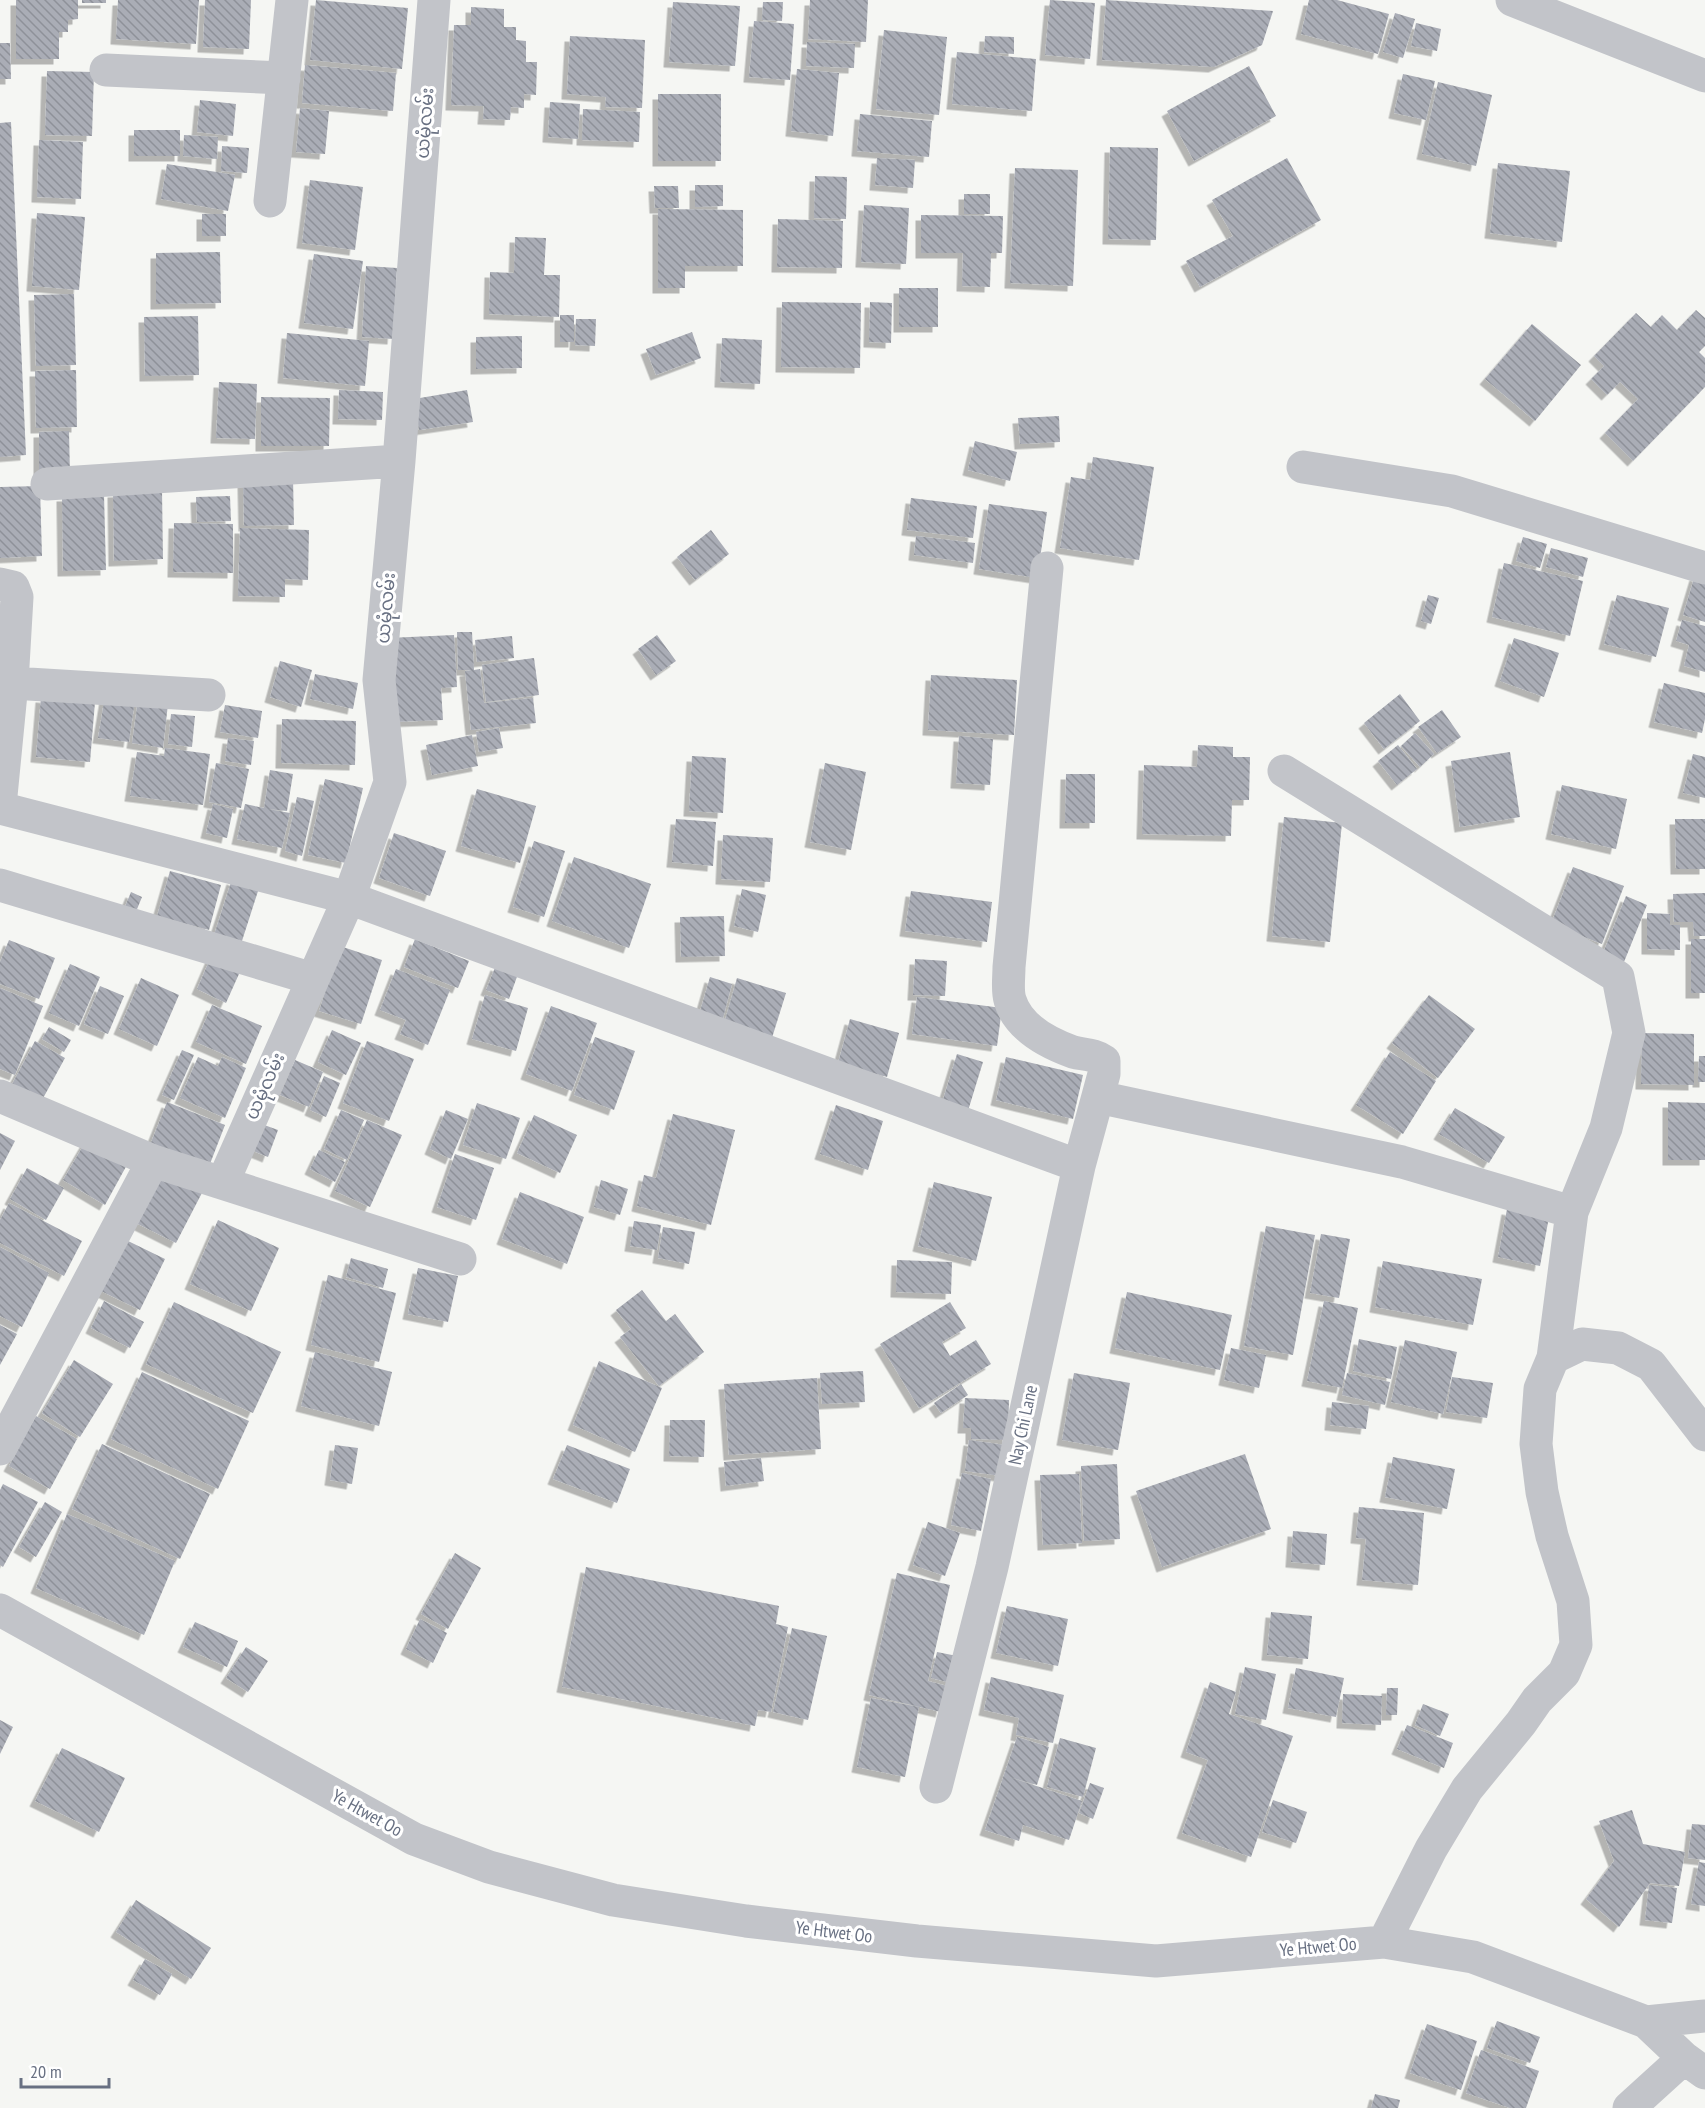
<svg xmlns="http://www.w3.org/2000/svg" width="1705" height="2108" viewBox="0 0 1705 2108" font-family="'PT Sans Narrow','Noto Sans Myanmar',sans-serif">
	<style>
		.building { fill: url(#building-back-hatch); filter: url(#shadow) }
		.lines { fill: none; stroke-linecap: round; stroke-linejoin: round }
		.minor { stroke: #c2c4c9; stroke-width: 33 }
		.labels { text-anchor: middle; stroke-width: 6; stroke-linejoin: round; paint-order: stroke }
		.street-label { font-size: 18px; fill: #687082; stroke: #fff }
	</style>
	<defs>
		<pattern id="building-back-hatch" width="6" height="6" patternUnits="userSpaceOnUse" patternTransform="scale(1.5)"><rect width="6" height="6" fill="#aaadb6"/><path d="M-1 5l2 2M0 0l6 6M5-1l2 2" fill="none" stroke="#8e9199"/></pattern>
		<filter id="shadow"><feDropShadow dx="-5.5" dy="5.5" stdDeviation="0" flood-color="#0004"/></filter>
	</defs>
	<rect width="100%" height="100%" fill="#f5f6f3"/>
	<path class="building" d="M16 0H78V19L68 20V32H59V59H16Z
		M82 0H106V3H82Z
		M118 0H199L196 44 116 39Z
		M205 0H251L249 49 203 47Z
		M316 0 408 8 402 69 310 60Z
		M810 0H868L866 42 808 39Z
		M1050 0 1095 3 1090 59 1045 55Z
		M1106 0 1273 11 1262 45 1214 67 1102 60Z
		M1309 0H1337L1389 14 1378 54 1301 34Z
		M673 2 740 6 735 66 669 62Z
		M763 2H783L782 21 762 20Z
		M471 7 504 9V27H516V40L526 41V62H537L536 95 524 94V108L511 107 510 120 483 119 484 106 451 105 454 25H471Z
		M1395 13 1415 19 1403 58 1383 52Z
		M754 21 794 24 790 80 749 77Z
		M1416 23 1441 29 1437 51 1411 46Z
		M884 30 947 37 939 115 876 109Z
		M570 36 645 40 642 108 605 107 606 97 567 94Z
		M985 36 1014 37V54L984 52Z
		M807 42 855 44 854 68 806 66Z
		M0 43H10L11 79H0Z
		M957 52 1036 59 1032 111 952 104Z
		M305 65 396 73 393 111 302 103Z
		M1249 66 1276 116 1194 161 1167 111Z
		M797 69 839 73 833 136 791 131Z
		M47 71 94 72 92 136 45 135Z
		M1403 74 1435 81 1426 120 1394 113Z
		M1438 82 1492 95 1476 166 1422 154Z
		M658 94H721V161H658Z
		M200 100 236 104 233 136 197 132Z
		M550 102 580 104 578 139 548 137Z
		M300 108 329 111 325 154 296 152Z
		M583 109 640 112 639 142 582 140Z
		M860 114 932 121 929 157 857 151Z
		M11 122 26 455 0 457V123Z
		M134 130H180V156H134Z
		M184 135 218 137 217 159 183 156Z
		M39 140 83 142 81 199 37 197Z
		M222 146 249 148 247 173 221 171Z
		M1110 147 1158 148 1156 240 1108 239Z
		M877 158 915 160 913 188 875 185Z
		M1287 158 1321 220 1200 287 1186 261 1233 236 1212 200Z
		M1498 163 1570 171 1562 242 1490 233Z
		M167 164 235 175 228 211 161 199Z
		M1015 168 1078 170 1073 286 1010 283Z
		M815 176 847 177 846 219 814 218Z
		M310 180 363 187 355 250 302 243Z
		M695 185H723V206L695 207Z
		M654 186H678L679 208H655Z
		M964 194H990V214H964Z
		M864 205 909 208 906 264 861 262Z
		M658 209 743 210V266H685V288H658Z
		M37 213 85 217 79 290 32 286Z
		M202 214H226V236H202Z
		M921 215 1003 216 1002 253H991L990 287 962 286 963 253H921Z
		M778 219 843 221 842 268 777 267Z
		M515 237 546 238 544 275H560L559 317 489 314 490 272 514 273Z
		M220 252 221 303 156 304V253Z
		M314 254 363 261 353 329 304 323Z
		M366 266 397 268 393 339 362 337Z
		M899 288H938V327H899Z
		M74 294 76 365 36 366 34 295Z
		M782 302 861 303 860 368 781 367Z
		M870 302 892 303 891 343 869 342Z
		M1696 310 1705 318V346L1699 352 1705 358V387L1633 461 1605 433 1638 399 1620 382 1607 395 1591 379 1604 366 1594 356 1636 313 1651 327 1662 315 1677 330Z
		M560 315H574V342H560Z
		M198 316 199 375 145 376 144 317Z
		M576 319H596L595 346 575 345Z
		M1532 324 1581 365 1535 421 1485 379Z
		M692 332 701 358 656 375 646 349Z
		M287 333 369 341 365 386 283 378Z
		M522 336V368L476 369V337Z
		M722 338 762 340 760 384 720 382Z
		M76 370 77 427 36 428 35 371Z
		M219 382 257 384 255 439 216 438Z
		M339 390 383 392 382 420 338 419Z
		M467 390 473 422 419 430 414 399Z
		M261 397 330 398 329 446H261Z
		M1059 416 1060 442 1020 444 1018 418Z
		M69 431 70 474 39 475V432Z
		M975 441 1017 452 1010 481 968 470Z
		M1093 457 1154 467 1139 560 1060 548 1071 477 1090 480Z
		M293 478 294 525 244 526 243 479Z
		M40 486 42 556 0 558V487Z
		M162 490 163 559 114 561 113 492Z
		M104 495 106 570 63 571 62 496Z
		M230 496 231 521 197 522 196 497Z
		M911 498 977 506 973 538 907 530Z
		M989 504 1047 512 1037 578 979 569Z
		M174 523 233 524V573L173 572Z
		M240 528 309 530 308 580 285 579V597L238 596Z
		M711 530 729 554 695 580 677 557Z
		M916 536 975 543 973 563 914 555Z
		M1523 537 1547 544 1540 568 1516 561Z
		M1551 548 1588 558 1583 577 1546 567Z
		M1504 563 1583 581 1570 636 1492 617Z
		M1695 575 1705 578V622L1683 615Z
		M1428 595 1439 598 1431 624 1421 621Z
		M1617 595 1669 608 1656 657 1604 644Z
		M1682 620 1705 626V672L1684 666 1689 645 1676 641Z
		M457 632H472L474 670 480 669 484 703 533 698 536 723 471 730 465 671 471 670H458Z
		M454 635 457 687 441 688 443 720 392 722 388 638Z
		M657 635 676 661 656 675 638 649Z
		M512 636 514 658 477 662 475 640Z
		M1514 638 1559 653 1544 697 1500 681Z
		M534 658 539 695 486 702 482 665Z
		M280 661 312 670 301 707 270 697Z
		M315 674 358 683 353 709 310 699Z
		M931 675 1017 680 1014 735 928 730Z
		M1664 683 1705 693V719L1702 733 1654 722Z
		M1400 694 1420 721 1384 749 1364 723Z
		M105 696 135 700 129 742 98 738Z
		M41 697 95 702 90 762 36 757Z
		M138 700 168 704 163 748 132 743Z
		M225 705 262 711 258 738 220 732Z
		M1442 710 1461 737 1437 753 1418 727Z
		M171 714 195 716 192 747 168 744Z
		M282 719 356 721 355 765 281 763Z
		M499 728 503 748 479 752 476 732Z
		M1415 733 1434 754 1420 767 1401 746Z
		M472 735 478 766 432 775 426 745Z
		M959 736 993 739 990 785 956 783Z
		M228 738 254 741 251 765 225 761Z
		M1198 745 1233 747V757H1250L1249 800H1232L1231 836 1142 834 1144 765 1197 767Z
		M1398 745 1417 769 1397 785 1378 761Z
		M165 748 210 754 203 805 130 796 137 752 164 756Z
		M1510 752 1520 817 1460 827 1451 761Z
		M1693 754 1705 757V798L1683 793Z
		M692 756 726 758 723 813 689 811Z
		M216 763 249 769 241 808 209 802Z
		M825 763 866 772 851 850 810 842Z
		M270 770 293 774 287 811 268 809 290 813 282 848 237 839 245 804 264 808Z
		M1066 774H1095V823H1065Z
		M325 779 363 788 346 863 308 855Z
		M1562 785 1627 799 1616 849 1551 834Z
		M477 789 536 806 520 863 461 846Z
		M297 797 314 801 302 856 285 851Z
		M213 804 233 809 227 838 206 833Z
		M1284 817 1342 823 1330 942 1272 936Z
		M676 819 716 822 713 866 672 862Z
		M1675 819H1705V869H1676Z
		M394 833 446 851 430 896 379 878Z
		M723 835 773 838 770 882 721 879Z
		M534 841 565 851 544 917 513 907Z
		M574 857 651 884 629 948 552 921Z
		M1573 867 1624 886 1602 944 1551 924Z
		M170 871 221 885 209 930 157 916Z
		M232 879 259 888 241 944 214 935Z
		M742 889 766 895 758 932 734 926Z
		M911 891 992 902 987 942 905 931Z
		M131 892 142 897 133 919 122 914Z
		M1705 893V936H1694L1693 922H1674L1673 894Z
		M1626 896 1647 905 1624 962 1603 953Z
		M1647 913 1670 914V925H1680V950L1647 949Z
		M724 916 725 956 681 957 680 917Z
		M415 939 469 961 458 988 404 967Z
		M1691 939H1705V993H1691Z
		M9 940 55 958 39 999 0 984V962Z
		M340 946 382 960 361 1024 319 1011Z
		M213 952 243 965 226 1003 197 989Z
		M915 959 947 961 945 996 913 995Z
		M70 964 100 977 79 1026 49 1013Z
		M496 965 518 974 509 999 486 990Z
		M396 969 450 990 428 1045 400 1034 406 1020 380 1010Z
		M710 977 732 984 722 1022 699 1015Z
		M141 978 179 995 157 1046 119 1029Z
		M737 978 786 993 771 1041 723 1027Z
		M100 986 124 996 108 1034 84 1024Z
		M0 988 43 1006 15 1075 0 1069Z
		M485 995 528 1008 516 1051 472 1039Z
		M1429 995 1475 1029 1438 1078 1392 1043Z
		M917 997 1002 1008 997 1046 912 1034Z
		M212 1005 262 1026 246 1064 196 1042Z
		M551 1006 597 1023 572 1091 526 1074Z
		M850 1019 899 1033 887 1077 838 1063Z
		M49 1027 71 1040 64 1052 42 1039Z
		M332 1030 361 1043 346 1075 318 1062Z
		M1642 1033 1694 1034V1085L1641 1084Z
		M595 1037 635 1051 614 1110 574 1095Z
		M35 1041 65 1058 41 1102 11 1086Z
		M367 1041 414 1059 389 1121 343 1103Z
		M182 1050 194 1055 174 1100 162 1095Z
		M1390 1052 1436 1081 1403 1134 1356 1105Z
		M957 1054 983 1062 967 1114 941 1106Z
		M1699 1056H1705V1082H1698Z
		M198 1057 218 1066 222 1057 246 1068 225 1118 180 1098Z
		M1006 1057 1083 1075 1073 1119 996 1100Z
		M295 1060 323 1072 309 1107 280 1095Z
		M324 1076 340 1083 326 1117 310 1110Z
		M167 1102 225 1125 208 1169 150 1145Z
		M1668 1102 1705 1103V1160H1668Z
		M477 1103 520 1118 506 1159 463 1145Z
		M836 1105 883 1121 868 1170 820 1154Z
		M1455 1108 1505 1137 1489 1163 1439 1134Z
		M341 1110 364 1120 347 1160 324 1149Z
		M446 1110 468 1119 451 1159 430 1149Z
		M673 1114 735 1130 711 1225 637 1206 644 1175 656 1178Z
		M534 1115 577 1135 560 1173 517 1153Z
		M367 1120 402 1135 370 1207 335 1191Z
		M256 1122 278 1130 268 1157 246 1148Z
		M0 1133 15 1141 0 1170Z
		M87 1139 128 1163 105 1205 63 1180Z
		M319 1150 345 1162 335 1182 310 1169Z
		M455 1154 494 1168 476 1220 437 1207Z
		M27 1168 64 1188 46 1220 10 1199Z
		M159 1168 203 1191 176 1243 132 1221Z
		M601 1180 628 1189 620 1215 594 1207Z
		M934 1182 992 1197 976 1261 918 1246Z
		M520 1192 584 1217 567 1264 502 1239Z
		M9 1203 82 1241 64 1276 0 1243V1220Z
		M1507 1209 1549 1217 1540 1266 1498 1257Z
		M218 1220 279 1248 251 1311 190 1284Z
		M634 1221 661 1225 657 1250 630 1246Z
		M1266 1226 1315 1235 1293 1355 1244 1346Z
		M663 1227 695 1232 689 1264 658 1258Z
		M1321 1234 1350 1239 1339 1298 1310 1293Z
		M126 1240 165 1259 140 1310 101 1291Z
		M0 1247 49 1273 22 1327 0 1316Z
		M351 1258 388 1269 383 1288 346 1277Z
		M897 1260 952 1262 951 1294 896 1292Z
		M1383 1261 1482 1279 1473 1325 1375 1307Z
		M418 1268 458 1276 448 1322 408 1314Z
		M328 1275 396 1293 379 1362 311 1345Z
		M642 1290 666 1321 675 1314 704 1352 659 1386 620 1337 631 1329 616 1310Z
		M1127 1292 1232 1315 1220 1370 1115 1348Z
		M104 1301 144 1322 130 1348 91 1328Z
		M1324 1301 1358 1308 1342 1388 1307 1381Z
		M174 1302 281 1352 253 1413 146 1364Z
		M950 1302 966 1328 942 1342 950 1356 976 1340 991 1364 919 1408 880 1344Z
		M0 1325 17 1334 0 1365Z
		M1359 1339 1397 1347 1391 1379 1353 1371Z
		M1405 1340 1457 1352 1443 1414 1391 1402Z
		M1231 1348 1266 1355 1259 1388 1224 1380Z
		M315 1352 392 1372 379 1426 301 1406Z
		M74 1360 113 1384 80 1437 42 1413Z
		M599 1361 662 1388 635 1452 573 1425Z
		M863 1371 865 1402 822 1404 820 1373Z
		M142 1372 249 1421 218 1489 111 1439Z
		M1074 1373 1130 1383 1118 1450 1062 1440Z
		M1347 1373 1390 1382 1385 1405 1342 1395Z
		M1452 1377 1493 1383 1487 1418 1446 1412Z
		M817 1378 821 1449 729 1455 724 1384Z
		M961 1384 968 1395 941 1413 934 1403Z
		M965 1398 1009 1400 1008 1440 971 1439V1428H963Z
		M1332 1402 1369 1406 1366 1429 1330 1425Z
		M36 1416 77 1439 50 1489 9 1466Z
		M670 1420H705L704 1457 669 1456Z
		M969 1440 1005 1445 1001 1476 965 1471Z
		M102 1444 210 1494 180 1559 72 1509Z
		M335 1445 358 1448 352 1484 330 1480Z
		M567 1445 630 1469 617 1503 553 1479Z
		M1245 1454 1271 1529 1162 1567 1136 1491Z
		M1393 1457 1455 1469 1447 1509 1385 1497Z
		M761 1458 764 1481 726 1486 724 1462Z
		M1117 1464 1120 1539 1084 1541 1081 1466Z
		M962 1473 991 1479 981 1531 951 1525Z
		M1079 1474 1082 1543 1043 1545 1040 1475Z
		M3 1484 38 1502 3 1567 0 1565V1490Z
		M45 1502 62 1512 36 1557 19 1547Z
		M1359 1507 1424 1513 1418 1585 1362 1580 1366 1539 1356 1538Z
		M67 1514 175 1561 144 1635 36 1588Z
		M928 1522 960 1533 945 1576 913 1565Z
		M1293 1531 1327 1534 1325 1565 1291 1562Z
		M455 1553 481 1568 448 1629 421 1614Z
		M586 1567 779 1606 776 1624 788 1627 771 1712 758 1710 755 1726 562 1687Z
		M897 1573 950 1585 928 1681 947 1686 941 1712 869 1695Z
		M1007 1606 1068 1619 1058 1666 996 1653Z
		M1271 1612 1312 1616 1308 1659 1267 1655Z
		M420 1619 447 1633 433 1663 406 1649Z
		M195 1622 238 1641 227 1667 183 1647Z
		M792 1628 827 1636 808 1720 773 1712Z
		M246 1647 268 1661 248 1692 226 1678Z
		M937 1652 957 1656 951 1683 931 1678Z
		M1245 1667 1276 1674 1266 1720 1235 1714Z
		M1296 1668 1344 1678 1336 1717 1288 1708Z
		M991 1677 1064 1695 1053 1743 1016 1735 1019 1718 984 1710Z
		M1210 1682 1236 1692 1229 1714 1293 1736 1251 1857 1182 1833 1208 1760 1186 1752Z
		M1387 1688H1398L1397 1715H1386Z
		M1343 1694 1382 1696 1381 1725 1342 1723Z
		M871 1698 919 1707 905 1777 857 1767Z
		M1423 1704 1449 1714 1440 1736 1415 1725Z
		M0 1720 13 1727 0 1754Z
		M1407 1725 1453 1743 1444 1768 1397 1749Z
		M1017 1737 1049 1747 1037 1785 1009 1777 1082 1801 1069 1840 1023 1825 1019 1841 985 1830Z
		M1060 1738 1096 1748 1083 1797 1047 1787Z
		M62 1748 125 1778 99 1832 35 1801Z
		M1090 1783 1104 1788 1093 1819 1079 1813Z
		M1273 1800 1307 1812 1296 1843 1262 1832Z
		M1632 1810 1643 1844 1685 1852 1679 1886 1650 1883 1619 1927 1586 1899 1614 1861 1599 1821Z
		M1692 1824 1705 1825V1860L1688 1858Z
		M1699 1862 1705 1863V1906L1691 1904Z
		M1649 1885 1677 1888 1672 1923 1645 1920Z
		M136 1900 211 1948 191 1979 116 1932Z
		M145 1959 172 1974 160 1995 133 1980Z
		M1497 2021 1540 2037 1530 2063 1487 2048Z
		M1427 2024 1477 2041 1461 2090 1410 2073Z
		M1481 2050 1539 2071 1526 2108H1510L1466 2093Z
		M1375 2094 1400 2100 1398 2108H1371Z"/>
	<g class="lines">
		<path class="minor" d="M1512 0 1705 76
			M106 70 284 78
			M270 201 292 0
			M1303 467 1452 491 1705 568
			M47 484 399 461
			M0 584 13 587 17 597 12 683 0 806
			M12 683 209 695
			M1284 771 1618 977 1629 1033 1606 1128 1572 1212 1553 1358 1540 1389 1536 1444 1542 1492 1552 1536 1573 1601 1576 1645 1564 1673 1537 1700 1521 1723 1467 1789 1431 1849 1384 1942
			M0 808 349 898 1079 1166
			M0 885 313 979
			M0 1096 153 1161 460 1259
			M1098 1097 1402 1162 1572 1212
			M223 1182 349 898 390 782 379 680 399 461 434 0
			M1553 1358 1582 1344 1618 1348 1651 1365 1705 1435
			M0 1449 153 1161
			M0 1610 414 1839 489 1867 613 1900 746 1921 917 1941 1156 1961 1384 1942 1473 1957 1646 2022 1684 2058 1705 2073
			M936 1787 992 1567 1079 1166 1104 1074V1061C1094 1054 1084 1055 1073 1052 1048 1043 1018 1027 1010 1000 1007 991 1009 977 1009 967L1047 568
			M1646 2022 1705 2016
			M1629 2108 1684 2058"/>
	</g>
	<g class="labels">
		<g class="street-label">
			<text transform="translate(425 123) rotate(-86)" y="6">ယမုံလမ်း</text>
			<text transform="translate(386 608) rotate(-85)" y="6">ယမုံလမ်း</text>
			<text transform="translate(265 1086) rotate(-66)" y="6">ယမုံလမ်း</text>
			<text transform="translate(1023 1425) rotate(-78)" y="6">Nay Chi Lane</text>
			<text transform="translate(367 1813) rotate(29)" y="6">Ye Htwet Oo</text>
			<text transform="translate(834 1932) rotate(7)" y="6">Ye Htwet Oo</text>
			<text transform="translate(1318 1947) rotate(-5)" y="6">Ye Htwet Oo</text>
		</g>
	</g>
	<path d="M21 2078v9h88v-9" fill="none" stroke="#687082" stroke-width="3"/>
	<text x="30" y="2078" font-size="18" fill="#687082" stroke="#ffffff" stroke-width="4.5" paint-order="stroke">20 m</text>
</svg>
